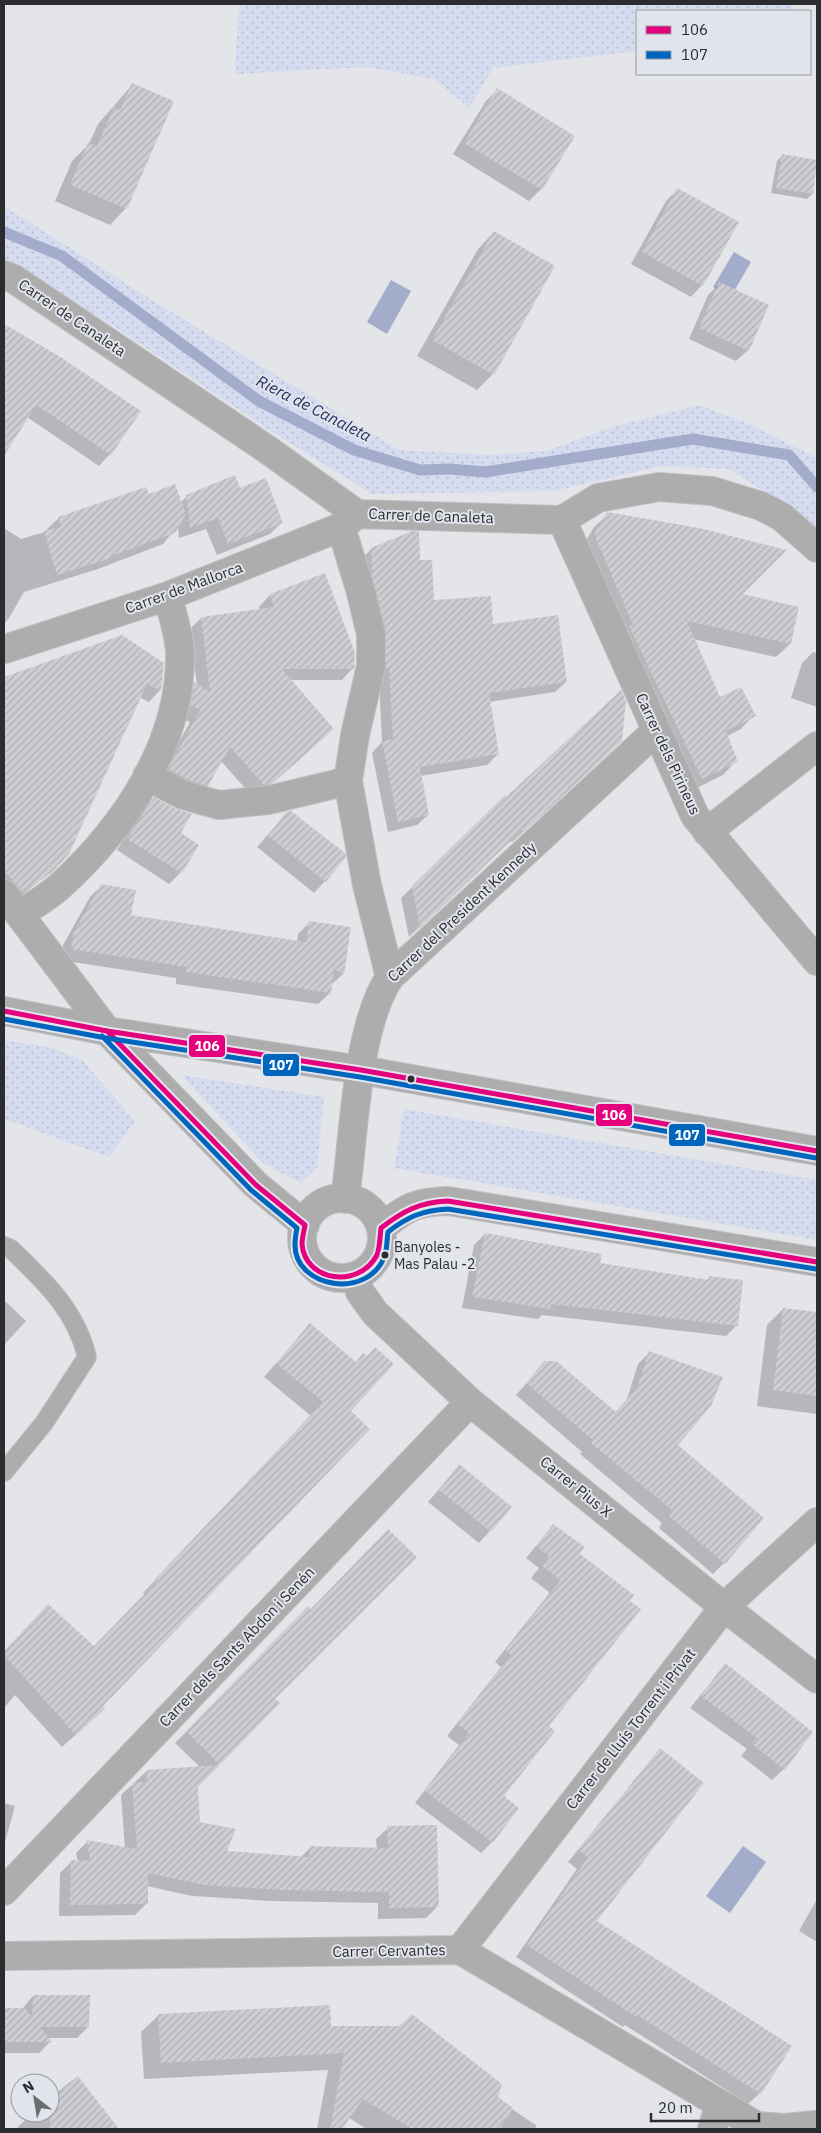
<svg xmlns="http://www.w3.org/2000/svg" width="821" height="2133" viewBox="0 0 821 2133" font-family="'IBM Plex Sans',sans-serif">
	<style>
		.grass { fill: url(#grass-dots) }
		.water { fill: #a4accb }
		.shadow { fill: #0003 }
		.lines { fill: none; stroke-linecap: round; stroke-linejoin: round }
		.stream { stroke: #a4accb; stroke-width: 11 }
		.building { fill: url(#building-hatch) }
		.service-casing { stroke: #c0c1c3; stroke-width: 20 }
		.minor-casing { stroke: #c0c1c3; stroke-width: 30 }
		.service { stroke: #adadae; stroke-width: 18 }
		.minor { stroke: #adadae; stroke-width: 28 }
		.bus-1-casing { stroke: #e1e4ec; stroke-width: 9 }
		.bus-2-casing { stroke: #e1e4ec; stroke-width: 9 }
		.bus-1 { stroke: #e5007d; stroke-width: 5 }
		.bus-2 { stroke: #0065bd; stroke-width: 5 }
		.bus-dot { fill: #2b2c2f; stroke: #e1e4ec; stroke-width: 2 }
		.labels { text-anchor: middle; stroke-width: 4; stroke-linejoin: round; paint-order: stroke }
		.bus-label { font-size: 14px; fill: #2b2c2f; stroke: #e1e4ec; text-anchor: start }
		.street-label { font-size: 15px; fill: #2b2c2f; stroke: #e1e4ec }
		.water-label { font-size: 16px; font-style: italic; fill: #252e63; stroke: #e1e4ec }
		.line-badge { stroke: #e1e4ec; stroke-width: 2 }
		.badge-label { font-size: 14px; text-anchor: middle; font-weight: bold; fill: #fff }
	</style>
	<defs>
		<pattern id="grass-dots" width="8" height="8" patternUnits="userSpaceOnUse" patternTransform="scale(1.25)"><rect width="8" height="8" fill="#d6dcef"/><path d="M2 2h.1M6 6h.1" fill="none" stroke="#b8bdcd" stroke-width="1.8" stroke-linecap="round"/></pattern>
		<pattern id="building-hatch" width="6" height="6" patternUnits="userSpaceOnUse" patternTransform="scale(1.25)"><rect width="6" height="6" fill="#ceced2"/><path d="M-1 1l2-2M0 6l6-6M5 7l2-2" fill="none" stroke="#b1b1b5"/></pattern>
	</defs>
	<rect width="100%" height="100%" fill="#e4e5e9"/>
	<path class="grass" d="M239 4H793L791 11H637V51L493 68 469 108 435 79 366 67 235 74Z
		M4 206 155 302 399 450 489 455 546 451 613 427 700 405 749 424 817 458V532L799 513 728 469 660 466 554 491 372 494 277 435 104 320 4 261Z
		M4 1040 53 1048 83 1061 135 1121 109 1157 4 1119Z
		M181 1075 324 1097 317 1168 301 1183 263 1163Z
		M404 1109 817 1180V1240L394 1168Z"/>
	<path class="water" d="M734 252 751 262 730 298 713 287Z
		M391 280 411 291 387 334 367 322Z
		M743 1846 766 1862 730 1913 706 1896Z"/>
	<path class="shadow" d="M132 85 126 208 110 225 55 201 72 161 89 144 98 124Z
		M497 90 573 136 541 189 529 201 453 154 486 101Z
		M782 156 817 161 812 194 807 199 771 193 777 161Z
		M677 190 702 285 691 297 631 264 666 201Z
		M494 232 493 374 477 390 417 356 478 249Z
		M719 284 748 350 736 361 689 339 708 295Z
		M4 323 5 326 139 412 110 454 99 466 27 417 4 454Z
		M145 488 148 495 180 503 187 496 239 489 282 522 270 534 217 555 206 529 179 538 178 526 163 544 98 569 24 592 9 618 4 624V528L21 539 48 531 47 529 59 518Z
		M608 514 741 594 798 608 790 644 776 657 693 639 719 698 754 715 741 729 727 736 736 761 723 775 689 792 581 549 594 527Z
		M371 549 419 562 433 601 492 626 566 682 555 692 489 702 498 754 487 765 420 776 428 815 417 825 388 832 372 753 382 742 379 678 361 560Z
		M324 575 353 668 342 680H289L321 740 260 794 252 796 220 760 207 785 195 796 158 781 190 722 179 717 183 695 194 684 197 685 190 629 201 618 260 610 259 607 270 595Z
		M813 652 817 653V707L791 698 802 663Z
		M162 664 160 690 149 702 139 697 52 871 16 900 4 895V686L15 675Z
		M609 752 512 842 510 841 409 937 401 898 505 797 506 800Z
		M154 799 180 834 198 845 181 872 169 884 117 850 142 810Z
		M287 813 325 881 314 893 257 847Z
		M101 886 130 916 297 942 298 934 310 922 350 928 343 974 331 985 330 993 318 1004 176 984V978L60 960 63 945 90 897Z
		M485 1234 599 1264 706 1281 710 1277 737 1325 726 1336 542 1315 538 1319 462 1308 474 1245Z
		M4 1300 26 1321 4 1345Z
		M783 1309 817 1313V1414L757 1406 767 1325Z
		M310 1325 355 1363 366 1357 350 1412 368 1429 101 1706 90 1722 62 1747 15 1695 4 1708V1652L35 1619 94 1648 145 1595 143 1593 311 1416 264 1377Z
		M650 1352 676 1445 724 1563 713 1574 659 1528 662 1523 580 1454 582 1452 516 1395 545 1362 615 1413 627 1399 638 1364Z
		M459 1466 490 1531 479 1543 428 1502Z
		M553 1525 579 1554 547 1726 502 1796 492 1842 481 1853 415 1803 459 1745 447 1736 501 1667 495 1662 548 1595 549 1592 531 1578 539 1568 526 1558Z
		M308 1608 274 1699 278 1704 196 1787 199 1823 226 1853 300 1858 310 1848 377 1849 376 1839 388 1828 438 1906 426 1918 378 1919V1903L271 1901 192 1896 147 1886V1903L135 1915 59 1916 60 1873 72 1861 78 1862 76 1853 87 1842 125 1848 121 1795 147 1771 200 1767 175 1743Z
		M725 1665 784 1769 772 1780 741 1756 747 1749 690 1708Z
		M660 1749 595 1921 760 2093 748 2104 625 2025 623 2027 516 1957 577 1869 568 1862Z
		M4 1803 15 1806 4 1846Z
		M817 1899V1942L799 1931Z
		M33 1996 88 2027 77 2038H47L50 2042 39 2053H4V2009H22Z
		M159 2015 329 2027 496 2098 537 2126 534 2129H378L365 2128 349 2118 341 2129H317L328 2070 144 2079 141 2032Z
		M78 2078 118 2129H16L32 2113H50V2099Z"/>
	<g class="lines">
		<path class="stream" d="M4 232 62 256 259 401 354 450 420 470 449 469 485 472 693 439 789 455 817 487"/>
	</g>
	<path class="building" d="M132 83 174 101 127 209 70 185 88 143 97 146 114 107 120 110Z
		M497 88 575 136 542 190 464 143Z
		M782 154 817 160 813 194 776 188Z
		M677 188 739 222 703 286 642 252Z
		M494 231 555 266 494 375 432 340Z
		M719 282 769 305 749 351 699 328Z
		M4 324 59 356 141 411 111 455 36 405 4 456Z
		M235 475 240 488 266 478 283 523 228 544 218 518 190 528 186 495Z
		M175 484 186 514 175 533 111 556V558L57 575 44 531 61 527 58 517 146 487 149 494Z
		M607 512 699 528 787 550 743 594 799 607 791 644 687 621 720 697 741 687 756 716 726 731 738 762 702 779 629 626 633 625 594 534Z
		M412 531H419L420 560H432L434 600 491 596 493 624 558 615 567 682 489 693 499 754 420 767 429 815 398 822 382 741 393 739 389 668H386V631L372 575 371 548Z
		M325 573 355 653 354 669H282L334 729 273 783 264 785 230 747 208 786 189 780 168 769 200 710 190 705 194 682 210 692 201 617 274 607 270 594Z
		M122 635 164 663 161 691 147 684 69 854 52 872 23 893 4 870V677Z
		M621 690 626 701 622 741 524 832 522 830 420 928 412 886 506 794V797Z
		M154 797 176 809 192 814 181 833 199 845 182 873 127 839Z
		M291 811 345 853 346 857 326 882 268 836 286 812Z
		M101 884 136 890 131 915 306 942 309 921 351 927 344 975 334 969 331 993 186 972 187 967 71 949 74 932Z
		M485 1233 602 1254 600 1263 709 1280V1276L743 1280 738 1326 551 1304 550 1309 472 1297Z
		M783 1308 817 1312V1396L773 1390Z
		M310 1323 356 1362 363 1353 367 1356 375 1347 394 1364 351 1411 370 1429 103 1706 105 1709 76 1735 4 1655V1651L48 1604 94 1646 157 1581 155 1579 323 1402 276 1363Z
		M649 1351 723 1377 711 1406 678 1445 764 1518 725 1564 669 1516 673 1511 591 1443 593 1440 526 1383 544 1361H556L616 1412 638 1386Z
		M459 1464 512 1507 491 1532 439 1490Z
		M553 1524 585 1547 580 1554 634 1595 630 1601 641 1609 549 1726 555 1731 504 1796 519 1808 493 1843 425 1791 469 1733 457 1724 511 1655 506 1650 559 1582 560 1580 542 1566 549 1556 536 1546Z
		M388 1529 417 1557 275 1699 280 1703 220 1765 186 1731 308 1606 311 1609Z
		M725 1663 813 1732 785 1770 752 1744 757 1738 701 1696Z
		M660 1748 704 1783 597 1921 792 2046 761 2094 637 2015 636 2017 527 1945 588 1857 578 1850Z
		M220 1765 198 1787 200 1822 236 1829 227 1851 309 1857 310 1846 388 1848 387 1826 437 1825 439 1907 389 1908V1892L283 1890 204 1885 148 1873V1904L70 1905 71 1860 90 1861 87 1840 137 1849 132 1783 147 1782 146 1770Z
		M33 1995H90L89 2027H40L52 2042H4V2008H25L32 2017Z
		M330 2005 331 2026H399L412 2014 502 2084 498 2097 513 2108 500 2129H412L363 2099 342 2129H330L344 2053 161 2063 158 2014Z
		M78 2076 119 2129H50V2097Z"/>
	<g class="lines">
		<g class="service-casing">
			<path id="service" d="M4 1246 11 1249C44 1281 76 1310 87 1357L44 1423 4 1472"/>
		</g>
		<g class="minor-casing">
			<path id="minor" d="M4 275 14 279 268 450 357 514 562 520 598 498 659 487 712 491 761 506 782 517 817 548
				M562 520 695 816 817 961
				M341 527 360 589 371 634V666L355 735 348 781 367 885 390 977
				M5 649 168 596 341 527 355 516
				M147 776 183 795 219 805 269 800 348 781
				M707 832 817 746
				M4 894 107 1031 256 1185 305 1225
				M20 915C33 905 48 897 60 886 125 827 182 743 180 652 179 634 172 614 168 596
				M4 1011 107 1031 361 1070 817 1151
				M302 1238a40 40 0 1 1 80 0a40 40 0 1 1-80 0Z
				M345 1199C354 1137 356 1027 390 977L656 731
				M381 1228C407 1207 415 1202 448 1201L817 1262
				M355 1276 360 1292 375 1313 470 1402 724 1607 817 1679
				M4 1891 470 1402
				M460 1950 724 1607 817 1522
				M4 1956 460 1950 757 2126 785 2128 815 2125
				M712 2129 720 2104"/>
		</g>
		<use href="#service" class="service"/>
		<use href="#minor" class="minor"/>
		<g class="bus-1-casing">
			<path id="bus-1" d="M4 1011 107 1031 361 1070 817 1151
				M107 1031 256 1185 305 1225C304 1231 302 1238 302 1244 305 1282 359 1289 377 1255 380 1247 380 1236 381 1228 403 1211 420 1202 448 1201L817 1262"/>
		</g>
		<g class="bus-2-casing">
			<path id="bus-2" d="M4 1019 106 1038 360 1077 816 1158
				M102 1036 251 1190 297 1228C296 1233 295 1239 295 1244 294 1288 369 1301 385 1255 387 1248 387 1239 388 1232 407 1217 423 1210 448 1209L816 1269"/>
		</g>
		<use href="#bus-1" class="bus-1"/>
		<use href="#bus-2" class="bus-2"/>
	</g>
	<g class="bus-dot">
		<circle cx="411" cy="1079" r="4.5"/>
		<circle cx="385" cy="1255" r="4.5"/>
	</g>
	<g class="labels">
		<g class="bus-label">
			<text x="394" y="1252">Banyoles -<tspan x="394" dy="17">Mas Palau -2</tspan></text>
		</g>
		<g class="street-label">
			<text transform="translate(72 318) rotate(34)" y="5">Carrer de Canaleta</text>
			<text transform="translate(431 516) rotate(2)" y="5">Carrer de Canaleta</text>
			<text transform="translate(184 588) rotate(-20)" y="5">Carrer de Mallorca</text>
			<text transform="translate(668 754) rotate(65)" y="5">Carrer dels Pirineus</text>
			<text transform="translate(462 912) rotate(-43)" y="5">Carrer del President Kennedy</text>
			<text transform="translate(576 1487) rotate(39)" y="5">Carrer Pius X</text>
			<text transform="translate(237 1647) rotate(-46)" y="5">Carrer dels Sants Abdon i Senén</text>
			<text transform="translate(631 1729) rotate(-52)" y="5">Carrer de Lluís Torrent i Privat</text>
			<text transform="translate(389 1951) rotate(-1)" y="5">Carrer Cervantes</text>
		</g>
		<g class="water-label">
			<text transform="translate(314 408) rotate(27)" y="6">Riera de Canaleta</text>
		</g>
	</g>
	<g class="line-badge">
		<rect x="188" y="1034" width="38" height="24" rx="5" fill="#e5007d"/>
		<rect x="262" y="1053" width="38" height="24" rx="5" fill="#0065bd"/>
		<rect x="595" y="1103" width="38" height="24" rx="5" fill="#e5007d"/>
		<rect x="668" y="1123" width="38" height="24" rx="5" fill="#0065bd"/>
	</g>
	<g class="badge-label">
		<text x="207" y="1051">106</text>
		<text x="281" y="1070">107</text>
		<text x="614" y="1120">106</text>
		<text x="687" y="1140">107</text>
	</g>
	<rect width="821" height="2133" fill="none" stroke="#2b2c2f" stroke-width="10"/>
	<rect x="636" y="10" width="175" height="65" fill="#e1e4ec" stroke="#989aa0"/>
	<rect x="646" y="26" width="25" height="8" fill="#e5007d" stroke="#989aa0"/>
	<text x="681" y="35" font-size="15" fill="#2b2c2f">106</text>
	<rect x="646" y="51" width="25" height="8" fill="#0065bd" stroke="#989aa0"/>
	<text x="681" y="60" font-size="15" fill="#2b2c2f">107</text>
	<g transform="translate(35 2098) rotate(329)"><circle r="24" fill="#e1e4ec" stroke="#989aa0"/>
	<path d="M0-4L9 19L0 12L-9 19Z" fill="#6c6d70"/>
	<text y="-8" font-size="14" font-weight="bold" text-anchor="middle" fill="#2b2c2f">N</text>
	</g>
	<path d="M651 2113v8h108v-8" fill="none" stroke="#2b2c2f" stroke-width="2.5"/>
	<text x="658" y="2113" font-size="15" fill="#2b2c2f" stroke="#e1e4ec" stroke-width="4" paint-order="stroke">20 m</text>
</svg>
